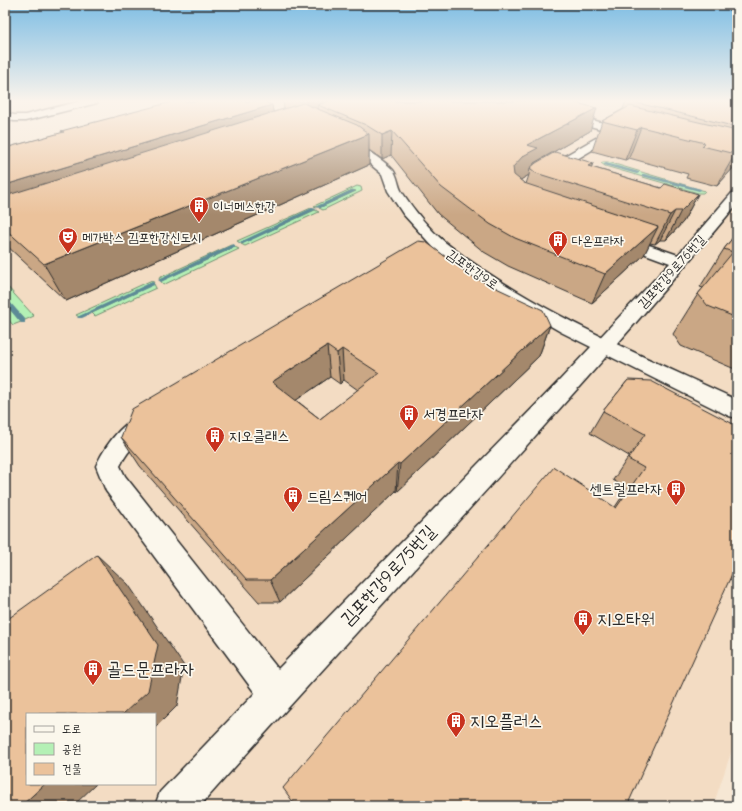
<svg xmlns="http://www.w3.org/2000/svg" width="742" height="811" viewBox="0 0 742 811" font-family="'Comic Neue','Poor Story',sans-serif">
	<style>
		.built { fill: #f3dcc3; fill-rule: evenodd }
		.green { fill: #b4f0b5; stroke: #708e70 }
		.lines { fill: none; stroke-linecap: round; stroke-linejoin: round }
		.stream { fill: #5d8a96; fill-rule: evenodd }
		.minor-casing { stroke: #2b2b2b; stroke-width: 3 }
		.tertiary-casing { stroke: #2b2b2b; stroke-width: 3 }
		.minor { fill: #fbf7ec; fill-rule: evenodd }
		.tertiary { fill: #fbf7ec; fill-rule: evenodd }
		.wall { fill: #caa785; stroke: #2b2b2b; fill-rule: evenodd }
		.shaded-wall { fill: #a4886c; stroke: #2b2b2b }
		.building { fill: #ebc29b; stroke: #2b2b2b; fill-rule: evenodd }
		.labels { text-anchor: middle; stroke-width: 3.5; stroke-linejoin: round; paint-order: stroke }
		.far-poi-label { font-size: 13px; fill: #2b2b2b; stroke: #fbf7ec; text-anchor: start }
		.far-street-label { font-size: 13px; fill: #2b2b2b; stroke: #fbf7ec }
		.poi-label { font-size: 15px; fill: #2b2b2b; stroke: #fbf7ec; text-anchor: start }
		.near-street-label { font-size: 18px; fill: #2b2b2b; stroke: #fbf7ec }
		.near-poi-label { font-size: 18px; fill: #2b2b2b; stroke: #fbf7ec; text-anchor: start }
	</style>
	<rect width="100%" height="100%" fill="#f6e7d4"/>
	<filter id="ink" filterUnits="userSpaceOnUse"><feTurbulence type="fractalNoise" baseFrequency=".025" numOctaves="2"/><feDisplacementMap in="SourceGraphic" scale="8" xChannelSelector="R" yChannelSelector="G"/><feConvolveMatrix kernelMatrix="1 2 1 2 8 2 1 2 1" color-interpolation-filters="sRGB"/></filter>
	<g filter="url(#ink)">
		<path class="built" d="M263 101H737V735L713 806H5V173ZM27 714H155V784H27Z"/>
		<path class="green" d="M603 162H608L705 191 703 193H698L605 166 601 163Z
			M357 186 361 187 362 191 323 210 319 208 356 191 352 190 317 207 314 206Z
			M311 208 313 209 240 243 237 241Z
			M315 210 319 212 245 246 241 244Z
			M231 245 233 246 160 280 159 278Z
			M235 247 239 249 163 285 161 281Z
			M152 280 154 283 79 317 76 315Z
			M5 284 34 316 25 320 5 298Z
			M154 284 156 288 95 316 92 313Z
			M5 303 21 322 13 325 5 316Z"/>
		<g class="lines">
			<path class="stream" d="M606 163 639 172V173L637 174 604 165V164Z
				M644 174 701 189V190L699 191 642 176V174Z
				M352 190 356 191 320 208 315 207Z
				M312 208 317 209 243 244 238 243Z
				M233 244 235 245V247L163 281 161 282 158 280Z
				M152 282 154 283V285L82 318H78L77 317Z
				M5 298 7 299 25 319V323H21L5 304Z"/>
			<g class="minor-casing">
				<path id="minor" d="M81 101H98L97 103 25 121H14L5 119V112L14 115H25Z
					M506 101H522L629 130 630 132 625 135 619 134 550 175H542L540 172 542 169 608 131 507 103Z
					M737 192V204C565 411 378 605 200 806H155L160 792 255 693 106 491 96 466C105 446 129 408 156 417L159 423C155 432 145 436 138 442 130 449 124 457 120 466L125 476 278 669 559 381 670 263 613 242 610 239 613 236 618 234 623 236 678 255 732 193Z"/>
			</g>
			<g class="tertiary-casing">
				<path id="tertiary" d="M342 139C355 142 384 160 393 170 398 176 398 186 402 192 413 209 430 230 446 243 533 311 637 353 737 400V418L729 416 561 332 504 299 434 248 403 214 388 191 382 174 358 154 338 144 336 142Z"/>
			</g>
			<use href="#minor" class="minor"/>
			<use href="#tertiary" class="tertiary"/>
		</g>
		<path class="wall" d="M283 101H568L590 131 534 163 533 166 593 163 591 167 661 188 698 194 683 222 666 240H660L655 244 650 243 644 255 592 303 508 266 484 252 438 214 391 155 382 159 369 150V165L66 301 5 244V148L62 133 61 131 272 105 273 112 284 109ZM529 175 526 184 524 183 520 180Z
			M626 101H737V162L735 166 717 186 686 178 688 174 629 158 625 160 592 151 602 121 623 109Z
			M737 232V370L681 346 673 334 698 294 703 288 700 287 724 249Z
			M471 276 550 325 539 356 397 492 396 491 280 602H259L140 466 121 437ZM330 377 340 384 344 380 358 390 320 419 296 400Z
			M628 380 736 576 730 580 615 507 627 489 613 480 629 456 590 433 603 411Z"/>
		<path class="shaded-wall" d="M306 101H370L318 105 319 119 308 123Z
			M272 105 276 133 5 203V185Z
			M597 108 590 131 534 163 532 170 530 168 529 175 517 182 507 193 513 167 527 145Z
			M641 127 629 158 625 160 637 130Z
			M392 131 391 155 382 159V135Z
			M369 134V165L66 301 44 264Z
			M737 151V162L735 166 717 186 735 154Z
			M593 163 584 188 588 166Z
			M698 194 683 222 666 240 681 211Z
			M675 211 660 240 655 244 670 215Z
			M658 227 644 255 592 303 605 274Z
			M550 325 539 356 397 492 400 464Z
			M327 346 330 377 279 412 272 382Z
			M342 349 344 380 340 384 337 353Z
			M398 463 396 491 280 602 270 580Z
			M97 555 128 584 184 666 177 706 155 728V714H123Z
			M45 784H96L73 806H21Z"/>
		<path class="building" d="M175 101H263L272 105 5 185V148L64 132 61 131Z
			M328 101H568L597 108 527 145 538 148 523 156 513 167 514 175 524 183 658 227 605 274 515 238 490 224 441 187 392 131 382 135 366 125 318 105Z
			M629 101H737V127Z
			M303 103 357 125 369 134 44 264 5 229V196Z
			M630 106 737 131V151L735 154 702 146 705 143 641 127 637 130 602 121Z
			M555 152 593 163 588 166 661 188 665 184 698 194 681 211H675L670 215 536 173 530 168 536 163Z
			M737 232V318L708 306 698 294 733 252 724 249Z
			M418 241 426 242 471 276 543 310 550 325 400 464 398 463 270 580H247L121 437 132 409ZM327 346 337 353 342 349 379 373 320 419 272 382Z
			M628 380 651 381 737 426V574L736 576 732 574 627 806H296L283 788 554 467 616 508 644 468 628 459 645 434 603 411Z
			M97 555 158 645 148 691 123 714H27V784H45L21 806H5V621Z"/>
	</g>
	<linearGradient id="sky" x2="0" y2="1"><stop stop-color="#7dbde4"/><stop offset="0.47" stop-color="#fbf4ec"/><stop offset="1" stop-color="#fbf4ec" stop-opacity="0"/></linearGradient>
	<rect width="742" height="215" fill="url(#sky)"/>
	<defs>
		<g id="building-pin" transform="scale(1)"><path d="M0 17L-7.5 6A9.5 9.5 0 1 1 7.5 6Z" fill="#c8321e" stroke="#fbf7ec"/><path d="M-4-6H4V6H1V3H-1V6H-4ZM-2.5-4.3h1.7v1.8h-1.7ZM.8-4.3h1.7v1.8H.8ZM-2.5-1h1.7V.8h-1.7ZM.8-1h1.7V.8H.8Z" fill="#fff"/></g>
		<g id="theatre-pin" transform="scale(1)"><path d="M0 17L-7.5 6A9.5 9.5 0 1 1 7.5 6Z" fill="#c8321e" stroke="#fbf7ec"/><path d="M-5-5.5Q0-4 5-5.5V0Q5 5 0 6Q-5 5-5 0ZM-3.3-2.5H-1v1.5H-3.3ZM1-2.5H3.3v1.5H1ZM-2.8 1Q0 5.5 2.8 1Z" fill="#fff"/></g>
	</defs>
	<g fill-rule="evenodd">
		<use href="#building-pin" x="199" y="206"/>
		<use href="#theatre-pin" x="68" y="237"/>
		<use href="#building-pin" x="558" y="240"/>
		<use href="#building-pin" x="409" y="414"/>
		<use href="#building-pin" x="215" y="436"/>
		<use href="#building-pin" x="676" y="489"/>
		<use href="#building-pin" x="293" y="496"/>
		<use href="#building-pin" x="583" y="619"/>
		<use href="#building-pin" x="93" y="669"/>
		<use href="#building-pin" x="456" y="721"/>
	</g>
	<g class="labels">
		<g class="far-poi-label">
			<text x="213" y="211">이너메스한강</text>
			<text x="82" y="242">메가박스 김포한강신도시</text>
			<text x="572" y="245">다온프라자</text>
		</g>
		<g class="far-street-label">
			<text transform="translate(473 269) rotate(35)" y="5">김포한강9로</text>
			<text transform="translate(671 271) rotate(-48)" y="5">김포한강9로76번길</text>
		</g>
		<g class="poi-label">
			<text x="423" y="419">서경프라자</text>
			<text x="229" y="441">지오클래스</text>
			<text x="662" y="494" text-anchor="end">센트럴프라자</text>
			<text x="307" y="501">드림스퀘어</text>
		</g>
		<g class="near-street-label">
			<text transform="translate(388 575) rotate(-47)" y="6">김포한강9로75번길</text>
		</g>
		<g class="near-poi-label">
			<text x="597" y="625">지오타워</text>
			<text x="107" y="675">골드문프라자</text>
			<text x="470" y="727">지오플러스</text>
		</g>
	</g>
	<rect width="742" height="811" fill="none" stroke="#fbf7ec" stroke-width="20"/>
	<rect x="10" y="10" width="722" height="791" fill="none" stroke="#2b2b2b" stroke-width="1.5" filter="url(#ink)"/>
	<rect x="26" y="713" width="130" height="72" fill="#fbf7ec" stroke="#a8a59f"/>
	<rect x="34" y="726" width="20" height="6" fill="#fbf7ec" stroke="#a8a59f"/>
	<text x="62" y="733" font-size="12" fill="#2b2b2b">도로</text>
	<rect x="34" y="743" width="20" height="12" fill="#b4f0b5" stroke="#a8a59f"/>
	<text x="62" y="753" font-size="12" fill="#2b2b2b">공원</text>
	<rect x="34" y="763" width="20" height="12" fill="#ebc29b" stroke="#a8a59f"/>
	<text x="62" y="773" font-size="12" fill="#2b2b2b">건물</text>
</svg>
